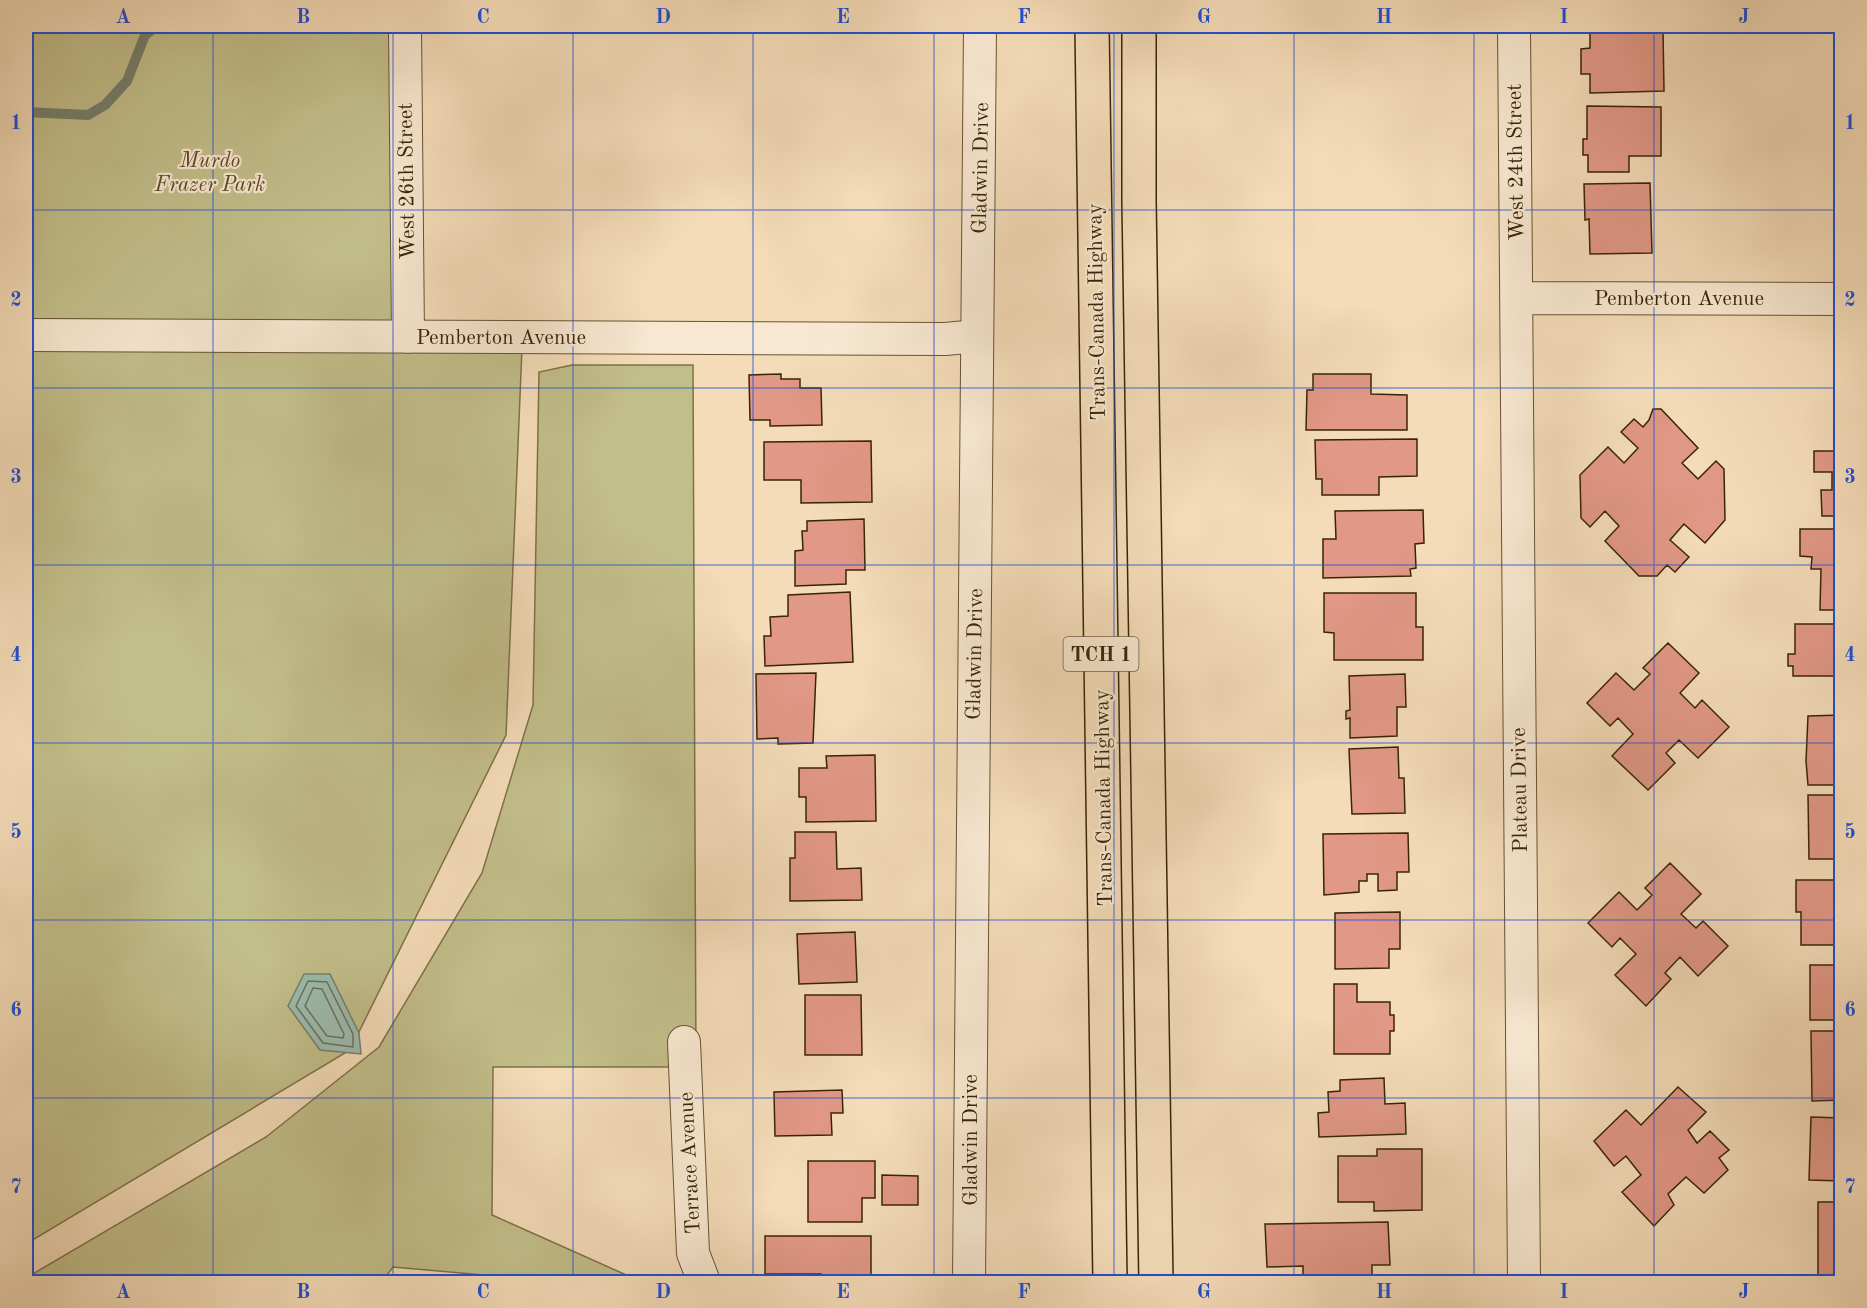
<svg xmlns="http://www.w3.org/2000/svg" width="1867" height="1308" viewBox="0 0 1867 1308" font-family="'Old Standard TT',serif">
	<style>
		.green { fill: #c2be8a; stroke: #7e7148; stroke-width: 1.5 }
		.water { fill: #9cbcaf; stroke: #747f6c; stroke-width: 1.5 }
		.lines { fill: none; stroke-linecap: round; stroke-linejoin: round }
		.shore { stroke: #6a705b; stroke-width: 1.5 }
		.stream { stroke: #747f6c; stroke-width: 10 }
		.building { fill: #e19886; stroke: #392407; stroke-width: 1.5 }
		.minor-casing { stroke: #685233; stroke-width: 34 }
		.motorway-casing { stroke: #392407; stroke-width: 36 }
		.minor { stroke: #f8e8d1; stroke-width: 32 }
		.motorway { stroke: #f4dcb8; stroke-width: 33 }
		.grid { fill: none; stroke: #1d4ed8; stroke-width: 1.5; stroke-opacity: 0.55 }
		.labels { text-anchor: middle; stroke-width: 4.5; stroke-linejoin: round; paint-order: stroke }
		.shield { fill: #f8e8d1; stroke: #725f44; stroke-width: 1.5 }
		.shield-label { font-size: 20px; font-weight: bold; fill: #392407 }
		.park-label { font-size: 21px; font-style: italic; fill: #5b4a28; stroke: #f8e8d1 }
		.street-label { font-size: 21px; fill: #392407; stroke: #f8e8d1 }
		.neatline { fill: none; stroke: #1d4ed8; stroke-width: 2 }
		.grid-label { font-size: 20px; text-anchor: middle; font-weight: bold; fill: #1d4ed8 }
	</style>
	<rect width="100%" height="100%" fill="#f4dcb8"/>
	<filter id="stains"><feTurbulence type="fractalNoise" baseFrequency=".00333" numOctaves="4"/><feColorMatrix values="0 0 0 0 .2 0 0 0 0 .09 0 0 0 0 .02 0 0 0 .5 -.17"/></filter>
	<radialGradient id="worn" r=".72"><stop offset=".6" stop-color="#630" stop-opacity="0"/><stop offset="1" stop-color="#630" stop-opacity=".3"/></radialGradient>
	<path class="green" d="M26 26H392L398 321 26 319Z
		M26 335 522 348 506 735 350 1050 26 1244Z
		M572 365H693L696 1067H493L492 1215 642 1282H515L495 1276 393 1267 382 1282H26V1278L266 1137 379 1047 482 873 533 705 539 372Z"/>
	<path class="water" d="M304 974H330L359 1033 361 1054 320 1050 288 1006Z"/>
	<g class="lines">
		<path class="shore" d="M308 981 327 982 353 1034V1047L323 1043 296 1006Z
			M313 988 322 989 344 1034 343 1038 327 1036 305 1006Z"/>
		<path class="stream" d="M26 112 88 115 105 105 127 81 145 35 157 26"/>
	</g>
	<path class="building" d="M1663 30 1664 91 1590 93V74H1581V49L1590 48V31Z
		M1587 106 1661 107V156H1629V172H1588V155H1583V139H1587Z
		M1650 183 1652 253 1590 254 1589 219 1585 220 1584 184Z
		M781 374V379H800V388H821L822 425 770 426V420H750L749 375Z
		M1313 374H1371V394L1407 395V430H1306L1307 390H1313Z
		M1653 409H1661L1698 448 1682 463 1698 479 1716 461 1724 469 1725 520 1705 543 1684 524 1670 540 1689 557 1675 572 1667 565 1657 576H1639L1605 541 1619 526 1605 511 1590 527 1581 518 1580 475 1608 447 1624 463 1638 448 1621 432 1634 419 1643 427 1649 420Z
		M1417 439V476L1379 477V495H1322V479H1316L1315 440Z
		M871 441 872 502 801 503V480H764V442Z
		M1814 451H1842V516H1822L1821 490H1832V472H1814Z
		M1423 510 1424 543 1415 544 1416 568 1410 569 1411 576 1323 578V539H1336L1335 511Z
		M864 519 865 570H846V584L795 586V551L803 550 802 531H807V521Z
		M1800 529H1842V610H1820L1821 569H1811L1812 557 1800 556Z
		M850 592 853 662 765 666 764 636H771L770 617 788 616V595Z
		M1324 593H1416V627H1423V660H1334V633L1324 632Z
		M1795 624H1842V706H1834V676H1793V666H1788V654H1795Z
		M1668 643 1699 673 1680 693 1695 708 1702 700 1729 727 1698 758 1679 740 1666 753 1675 763 1648 790 1612 756 1633 734 1618 718 1610 726 1587 703 1616 673 1634 690 1650 674 1643 668Z
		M816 673 813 743 778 744V738L757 739 756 674Z
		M1405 674 1406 707H1397V736L1350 738V718L1346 719V711L1350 710 1349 676Z
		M1842 715V785H1808L1806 761 1808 716Z
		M1398 747 1399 778H1404L1405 813 1352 814 1349 749Z
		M875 755 876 821 806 822V797H799V768H827L826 756Z
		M1808 795H1842V859H1809Z
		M795 832H836L837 869 861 868 862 900 790 901V858H795Z
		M1408 833 1409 872H1397V890L1378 891V874H1367V881H1359V892L1324 895 1323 834Z
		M1670 863 1701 894 1681 914 1696 928 1703 921 1728 946 1698 976 1680 957 1665 973 1671 979 1646 1006 1615 975 1636 954 1620 938 1612 947 1588 923 1619 892 1637 910 1652 895 1645 888Z
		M1796 880H1842V945H1801V912H1796Z
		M1400 912V949H1389V968L1335 969V913Z
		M855 932 857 982 799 984 797 934Z
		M1838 956H1842V1020H1810V965H1838Z
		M1334 984H1357V1002H1390V1015H1394V1031H1390V1054H1334Z
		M805 995H861L862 1055H805Z
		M1811 1031H1842V1100L1812 1101Z
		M1384 1078 1385 1104 1405 1103 1406 1134 1319 1137 1318 1113 1329 1112 1328 1092 1340 1091V1080Z
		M1678 1087 1706 1112 1688 1130 1697 1143 1710 1131 1729 1150 1719 1158 1728 1170 1704 1193 1686 1177 1668 1194 1674 1205 1654 1226 1622 1192 1641 1175 1626 1156 1614 1166 1594 1141 1626 1110 1641 1125Z
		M842 1090 843 1113H831L832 1135 775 1136 774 1092Z
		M1811 1117 1842 1118V1181L1809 1180Z
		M1377 1149H1422V1210L1374 1211V1202H1338V1156H1377Z
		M808 1161H875V1198H862V1222H808Z
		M882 1175 918 1176V1205H882Z
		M1818 1202H1842V1277H1818Z
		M1388 1222 1390 1265H1372V1282H1303V1266L1267 1267 1265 1224Z
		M765 1236H871V1282H820L821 1274H765Z"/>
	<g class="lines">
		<g class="minor-casing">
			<path id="minor" d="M405 26 408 337
				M1514 26 1524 1282
				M1516 298 1842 299
				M26 335 945 339 977 336
				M684 1042 693 1253 704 1282
				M969 1282 980 26"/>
		</g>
		<g class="motorway-casing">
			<path id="motorway" d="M1092 26 1110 1282
				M1139 26V201L1156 1282"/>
		</g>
		<use href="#minor" class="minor"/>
		<use href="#motorway" class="motorway"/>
	</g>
	<path class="grid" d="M213 26V1282M393 26V1282M573 26V1282M753 26V1282M934 26V1282M1114 26V1282M1294 26V1282M1474 26V1282M1654 26V1282M26 210H1842M26 388H1842M26 565H1842M26 743H1842M26 920H1842M26 1098H1842"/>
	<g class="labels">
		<rect class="shield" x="1063.5" y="637" width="75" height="34" rx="4.5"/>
		<g class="shield-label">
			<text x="1101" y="661">TCH 1</text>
		</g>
		<g class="park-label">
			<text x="210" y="167">Murdo<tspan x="210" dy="24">Frazer Park</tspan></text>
		</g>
		<g class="street-label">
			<text transform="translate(1515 162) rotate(-91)" y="7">West 24th Street</text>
			<text transform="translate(980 168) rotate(-89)" y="7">Gladwin Drive</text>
			<text transform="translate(406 181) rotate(-91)" y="7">West 26th Street</text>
			<text x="1679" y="305">Pemberton Avenue</text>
			<text transform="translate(1096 312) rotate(-91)" y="7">Trans-Canada Highway</text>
			<text x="501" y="344">Pemberton Avenue</text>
			<text transform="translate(974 654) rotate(-89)" y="7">Gladwin Drive</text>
			<text transform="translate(1519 790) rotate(-91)" y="7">Plateau Drive</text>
			<text transform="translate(1103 798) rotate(-91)" y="7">Trans-Canada Highway</text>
			<text transform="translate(970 1140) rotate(-90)" y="7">Gladwin Drive</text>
			<text transform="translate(689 1163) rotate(-93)" y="7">Terrace Avenue</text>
		</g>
	</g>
	<rect width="1867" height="1308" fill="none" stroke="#f4dcb8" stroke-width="66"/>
	<rect x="33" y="33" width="1801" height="1242" class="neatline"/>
	<g class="grid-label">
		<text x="123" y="23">A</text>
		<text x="303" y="23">B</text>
		<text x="483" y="23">C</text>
		<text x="663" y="23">D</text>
		<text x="843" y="23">E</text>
		<text x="1024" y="23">F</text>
		<text x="1204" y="23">G</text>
		<text x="1384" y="23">H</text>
		<text x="1564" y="23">I</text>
		<text x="1744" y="23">J</text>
		<text x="16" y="129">1</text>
		<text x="1850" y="129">1</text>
		<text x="16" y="306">2</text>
		<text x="1850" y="306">2</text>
		<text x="16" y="483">3</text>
		<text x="1850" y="483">3</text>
		<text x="16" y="661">4</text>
		<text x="1850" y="661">4</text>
		<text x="16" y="838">5</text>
		<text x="1850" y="838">5</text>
		<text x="16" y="1016">6</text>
		<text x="1850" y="1016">6</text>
		<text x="16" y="1193">7</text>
		<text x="1850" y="1193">7</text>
		<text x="123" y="1298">A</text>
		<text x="303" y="1298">B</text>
		<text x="483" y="1298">C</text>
		<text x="663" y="1298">D</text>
		<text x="843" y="1298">E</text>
		<text x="1024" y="1298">F</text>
		<text x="1204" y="1298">G</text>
		<text x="1384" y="1298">H</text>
		<text x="1564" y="1298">I</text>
		<text x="1744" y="1298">J</text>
	</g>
	<rect width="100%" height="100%" filter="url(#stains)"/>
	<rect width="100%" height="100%" fill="url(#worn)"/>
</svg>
